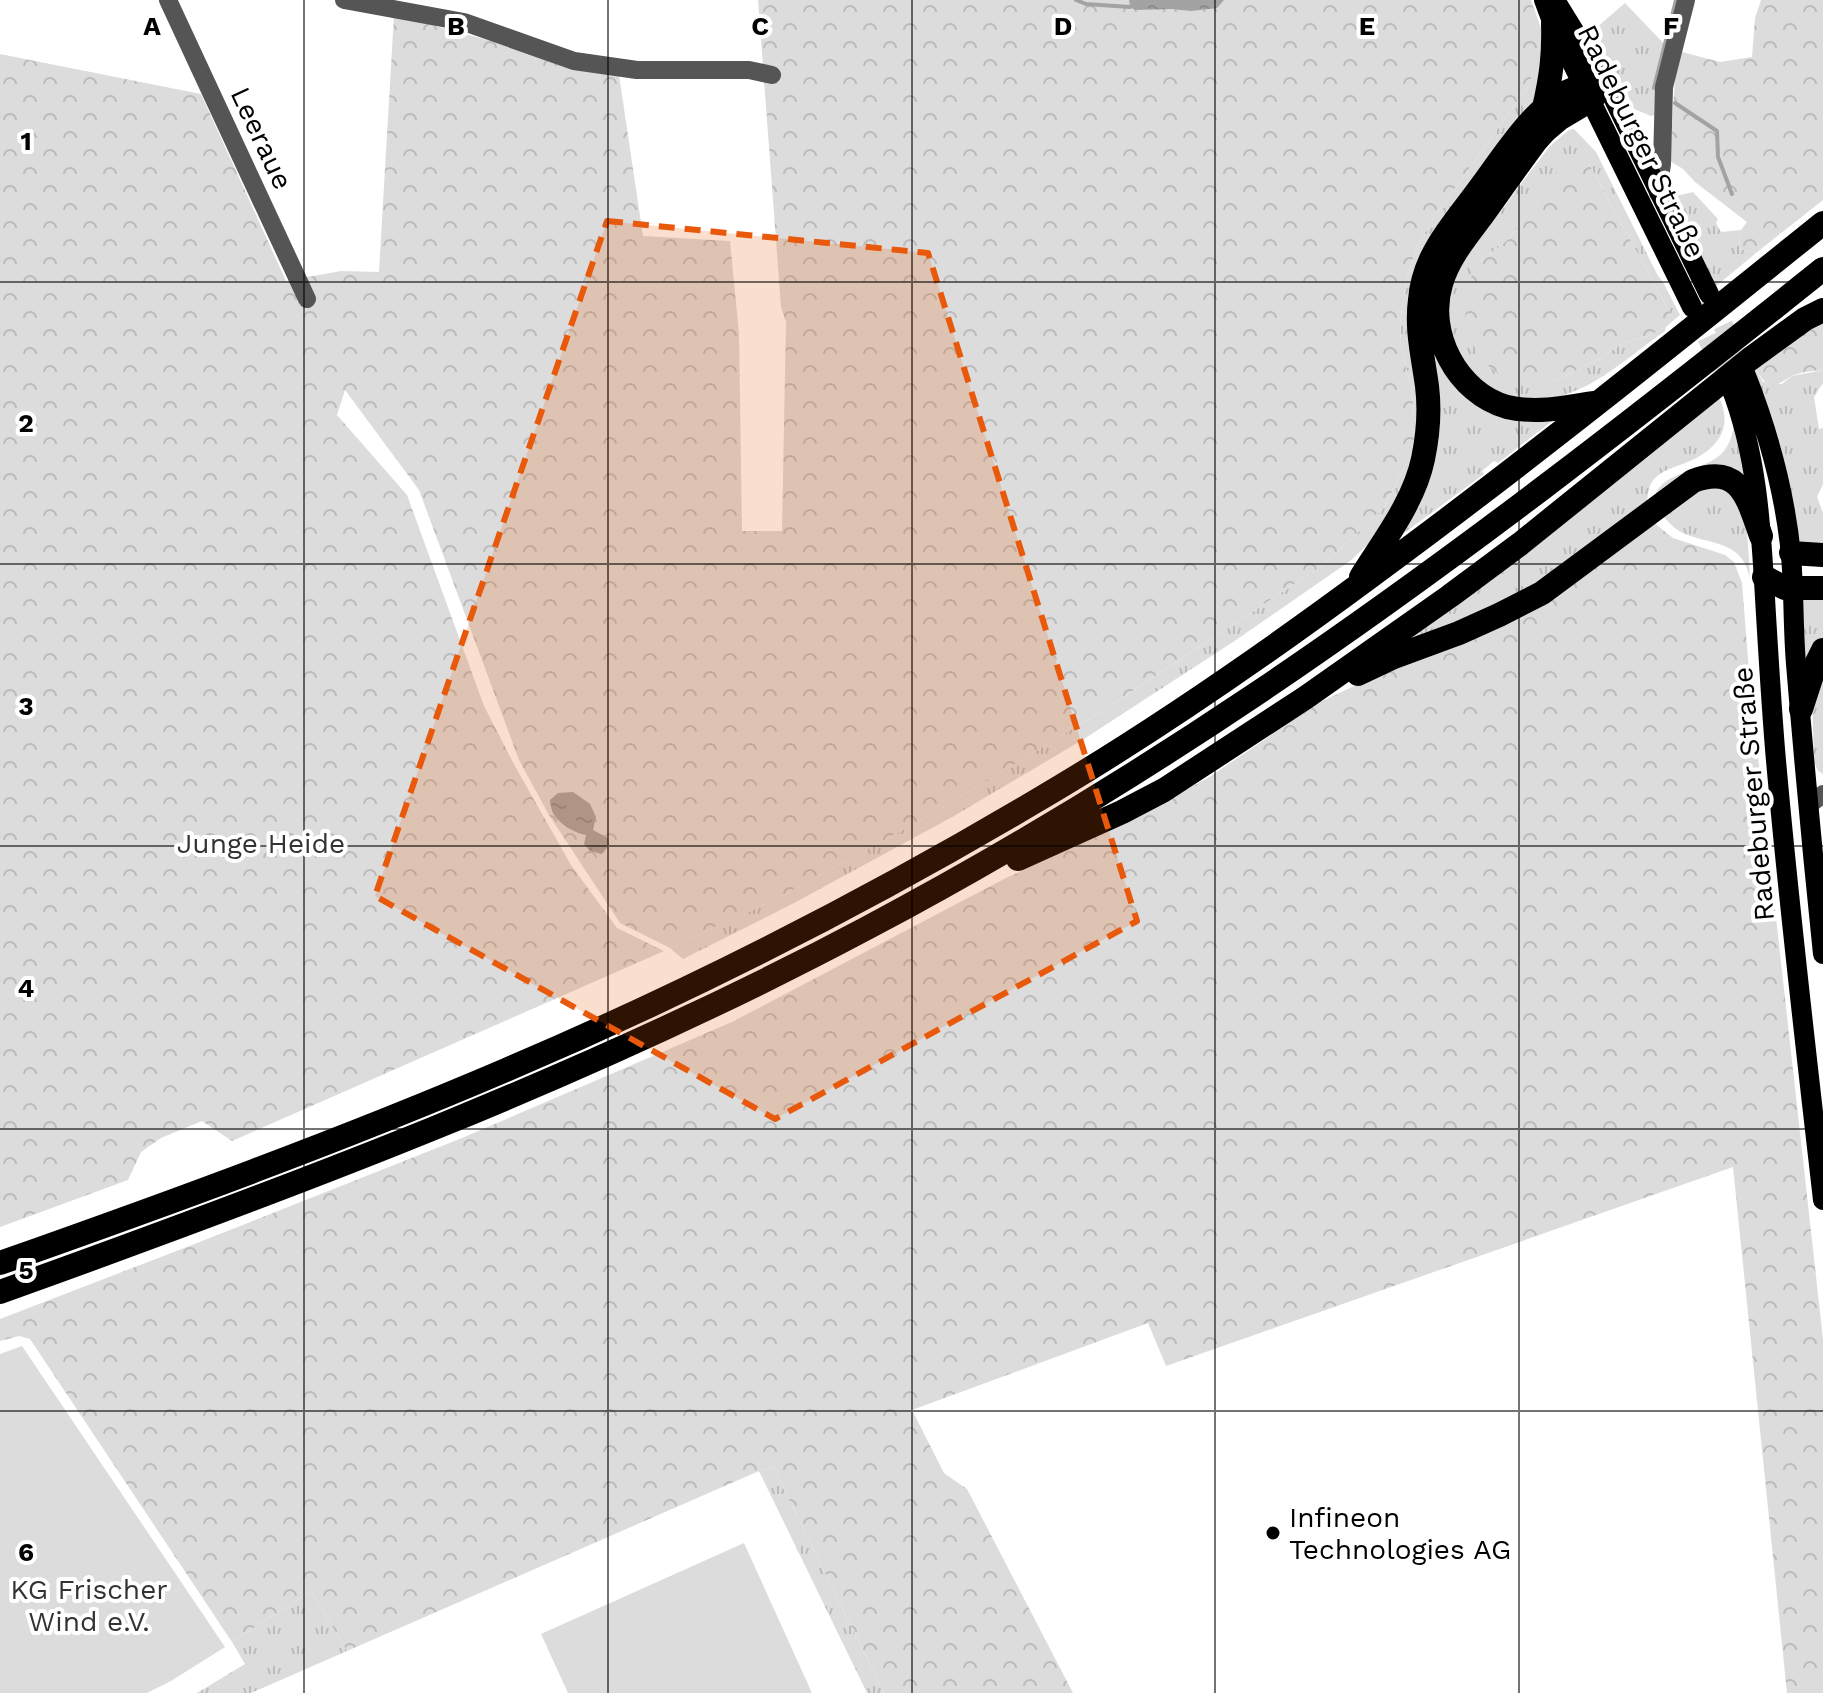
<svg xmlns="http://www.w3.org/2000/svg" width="1823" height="1693" viewBox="0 0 1823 1693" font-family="'Work Sans',sans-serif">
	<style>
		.grass { fill: url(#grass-tufts) }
		.forest { fill: url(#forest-crowns) }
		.garden { fill: #dcdcdc }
		.water { fill: url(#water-ripples) }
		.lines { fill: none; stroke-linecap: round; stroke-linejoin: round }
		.stream { stroke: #a3a3a3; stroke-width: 4 }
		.major-tunnel { stroke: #d9d9d9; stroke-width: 20; stroke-dasharray: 20 10; stroke-linecap: butt }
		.minor { stroke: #555; stroke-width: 18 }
		.major { stroke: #000; stroke-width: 20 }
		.highway { stroke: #000; stroke-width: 24 }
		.marked { fill: #e8590c; fill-opacity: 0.2; stroke: #e8590c; stroke-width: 6; stroke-dasharray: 16 10; stroke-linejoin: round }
		.grid { fill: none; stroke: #000; stroke-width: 2; stroke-opacity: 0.55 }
		.poi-dot { fill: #000; stroke: #fff; stroke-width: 3 }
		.labels { text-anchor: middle; stroke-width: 8; stroke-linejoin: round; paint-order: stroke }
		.street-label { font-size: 28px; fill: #000; stroke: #fff }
		.park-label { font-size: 28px; fill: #333; stroke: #fff }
		.poi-label { font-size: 28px; fill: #000; stroke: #fff; text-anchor: start }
		.grid-label { font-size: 26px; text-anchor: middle; font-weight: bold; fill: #000; stroke: #fff; stroke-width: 8; stroke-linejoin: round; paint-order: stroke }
	</style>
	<defs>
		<pattern id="grass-tufts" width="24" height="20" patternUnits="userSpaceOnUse" patternTransform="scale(2)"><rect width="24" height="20" fill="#dcdcdc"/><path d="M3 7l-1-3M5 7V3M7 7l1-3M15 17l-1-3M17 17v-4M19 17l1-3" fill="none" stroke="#bbb"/></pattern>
		<pattern id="forest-crowns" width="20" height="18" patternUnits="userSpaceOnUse" patternTransform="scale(2)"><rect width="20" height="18" fill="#dcdcdc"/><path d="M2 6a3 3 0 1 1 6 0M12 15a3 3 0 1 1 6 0" fill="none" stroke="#bbb"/></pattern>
		<pattern id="water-ripples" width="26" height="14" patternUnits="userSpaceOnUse" patternTransform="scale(2)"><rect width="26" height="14" fill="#a3a3a3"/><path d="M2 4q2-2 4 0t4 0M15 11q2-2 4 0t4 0" fill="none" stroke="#8b8b8b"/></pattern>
	</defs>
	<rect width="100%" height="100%" fill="#fff"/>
	<path class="grass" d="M1625 3 1668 48 1658 114 1651 116 1634 109 1625 89 1604 53 1599 49 1589 34Z
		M1534 66 1542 67 1538 97 1441 229 1420 394 1412 473 1376 537 1350 561 1236 640 1084 739 954 816 794 903 683 959 670 948 774 900 932 814 1107 708 1326 563 1384 507 1411 455 1414 438V416L1412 392 1401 344 1400 324 1406 281 1417 246 1435 216 1529 85Z
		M1574 129 1596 152 1657 274 1664 284 1680 315 1674 320 1589 164H1564L1509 239 1473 267 1553 382 1597 360 1625 342 1646 337 1666 327 1665 331C1621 361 1578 408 1519 398 1498 395 1482 384 1468 367 1452 348 1444 317 1450 292 1457 264 1478 242 1495 219 1513 195 1531 170 1550 146L1569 130Z
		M1693 192 1718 219 1716 223 1721 232 1741 230 1739 249 1756 253 1715 287 1672 201 1676 196Z
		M1427 310 1445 369 1556 418 1498 463 1494 461 1482 471 1484 474 1400 536 1413 508Z
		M1754 367 1763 382 1782 384 1792 376 1823 370V383L1814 397 1819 429 1823 428V484L1817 497 1823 513V548L1803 545 1799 540 1782 451Z
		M1718 395C1734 426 1719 448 1690 461 1679 466 1664 469 1655 478 1649 484 1648 493 1647 502L1545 583 1392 650Z
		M1735 421 1747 487 1739 480 1655 496C1661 471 1708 471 1724 451 1731 442 1733 432 1735 421Z
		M1717 486C1725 489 1734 492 1739 500 1748 517 1749 559 1750 579 1743 539 1710 546 1681 532 1673 528 1668 521 1662 515L1704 487Z
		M1823 593V638L1819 643 1805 679 1801 594Z
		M1823 660V774L1818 771 1814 762 1812 699Z
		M773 1467 884 1693H867L759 1471Z
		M311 1591 347 1651 251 1693H197L245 1664 232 1642Z"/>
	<path class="forest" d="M758 0H1531L1543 34 1542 67H1534L1529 85 1435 216 1417 246 1406 281 1400 324 1401 344 1412 392 1414 416V438L1411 455 1384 507 1326 563 1107 708 932 814 774 900 670 948 620 923 549 815 519 760 419 490 345 390 337 415 407 495 484 706 516 768 571 865 617 928 664 951 232 1141 202 1121 161 1138 141 1152 128 1180 0 1227V54L201 94 286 281 341 271 379 272 394 15 619 75 643 236 730 241 739 334 742 531H782L786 322 781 307Z
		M1761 0H1823V200L1756 253 1739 249 1741 230 1747 222 1695 182 1683 169 1670 161 1675 77 1682 52 1720 62 1752 57 1755 18Z
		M1563 164H1589L1674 320 1666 327 1646 337 1625 342 1597 360 1553 382 1507 381 1479 358 1464 322 1473 267 1509 239Z
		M1823 323V370C1813 371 1799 372 1790 377 1769 390 1768 388 1754 367L1802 334Z
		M1653 522 1673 538 1725 555 1734 562 1742 583 1750 684 1823 1339V1693H1787L1733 1167 1166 1366 1148 1323 912 1410 944 1473 967 1489 1073 1693H884L773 1467 759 1471 347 1651 311 1591 232 1642 30 1339 19 1336 0 1341V1319L192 1245 462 1138 732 1022 1004 879 1127 822 1211 776 1320 702 1386 671Z"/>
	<path class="garden" d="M22 1346 225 1647 171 1681 147 1693H0V1354Z
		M744 1543 812 1693H568L541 1634Z"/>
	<path class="water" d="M1129 0H1224L1217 8 1191 11 1171 9 1135 10 1130 7Z
		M573 792 590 804 596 817 593 830 608 838 609 845 602 854 590 851 584 844 586 835C574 833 559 824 553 813 552 812 550 802 550 800L558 793Z"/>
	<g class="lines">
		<path class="stream" d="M1076 0 1086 4 1130 7
			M1654 88 1676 0
			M1675 103 1717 131 1718 157 1732 194"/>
		<path class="major-tunnel" d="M1710 298 1738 356
			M1694 310 1722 368"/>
		<path class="minor" d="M168 0 307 299
			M344 0 464 22 574 61 637 70H749L772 75
			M1658 193 1662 164 1664 87 1686 0
			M1809 805 1823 794"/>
		<path class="major" d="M1544 0 1553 24 1692 307
			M1555 0 1606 83 1709 294
			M1745 373C1768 431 1785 493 1791 555 1794 591 1793 628 1796 664 1804 761 1813 858 1823 954
			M1730 385C1757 453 1761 526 1765 598 1768 649 1771 699 1775 749 1788 900 1806 1050 1823 1200"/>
		<path class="highway" d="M1544 108C1551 77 1554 56 1553 24
			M1599 402C1569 407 1537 414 1507 407 1457 393 1426 333 1441 284 1448 259 1466 237 1482 216 1500 191 1518 165 1536 141L1546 130 1559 119 1591 100 1606 83
			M1791 553 1823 555
			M1361 577C1384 540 1414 502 1423 459 1428 435 1430 410 1427 386 1423 357 1416 329 1420 300 1421 286 1425 272 1431 259 1443 234 1463 211 1479 189 1503 157 1530 113 1564 93 1577 86 1591 85 1606 83
			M1764 577 1785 588H1823
			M1358 674 1394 657 1459 633 1499 615 1542 593 1693 481C1741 463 1748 500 1761 536
			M1801 709 1815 666 1823 650
			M1018 859 1122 812 1164 790 1305 698 1450 596 1520 544 1750 359 1805 319 1823 310
			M0 1263C170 1203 340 1141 506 1070 689 992 866 902 1036 801 1152 733 1263 656 1371 576 1525 463 1674 343 1823 223
			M0 1292C295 1186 589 1076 867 928 1001 857 1131 778 1256 694 1452 562 1639 416 1823 269"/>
	</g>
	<path class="marked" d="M607 221 928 253 1137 921 775 1119 375 896Z"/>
	<path class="grid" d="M304 0V1693M608 0V1693M912 0V1693M1215 0V1693M1519 0V1693M0 282H1823M0 564H1823M0 846H1823M0 1129H1823M0 1411H1823"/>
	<circle class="poi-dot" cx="1273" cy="1533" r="8"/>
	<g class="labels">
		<g class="street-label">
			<text transform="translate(262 138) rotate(65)" y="10">Leeraue</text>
			<text transform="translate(1642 141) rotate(64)" y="10">Radeburger Straße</text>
			<text transform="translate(1753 794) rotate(-95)" y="10">Radeburger Straße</text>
		</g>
		<g class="park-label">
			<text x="261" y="853">Junge Heide</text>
			<text x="89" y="1599">KG Frischer<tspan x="89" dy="32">Wind e.V.</tspan></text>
		</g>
		<g class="poi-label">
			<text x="1289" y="1527">Infineon<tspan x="1289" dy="32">Technologies AG</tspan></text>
		</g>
	</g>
	<g class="grid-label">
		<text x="152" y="35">A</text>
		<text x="456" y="35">B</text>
		<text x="760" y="35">C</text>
		<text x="1063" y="35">D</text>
		<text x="1367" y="35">E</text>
		<text x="1671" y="35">F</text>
		<text x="26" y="150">1</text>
		<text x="26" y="432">2</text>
		<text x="26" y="715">3</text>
		<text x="26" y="997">4</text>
		<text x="26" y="1279">5</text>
		<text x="26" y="1561">6</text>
	</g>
</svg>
